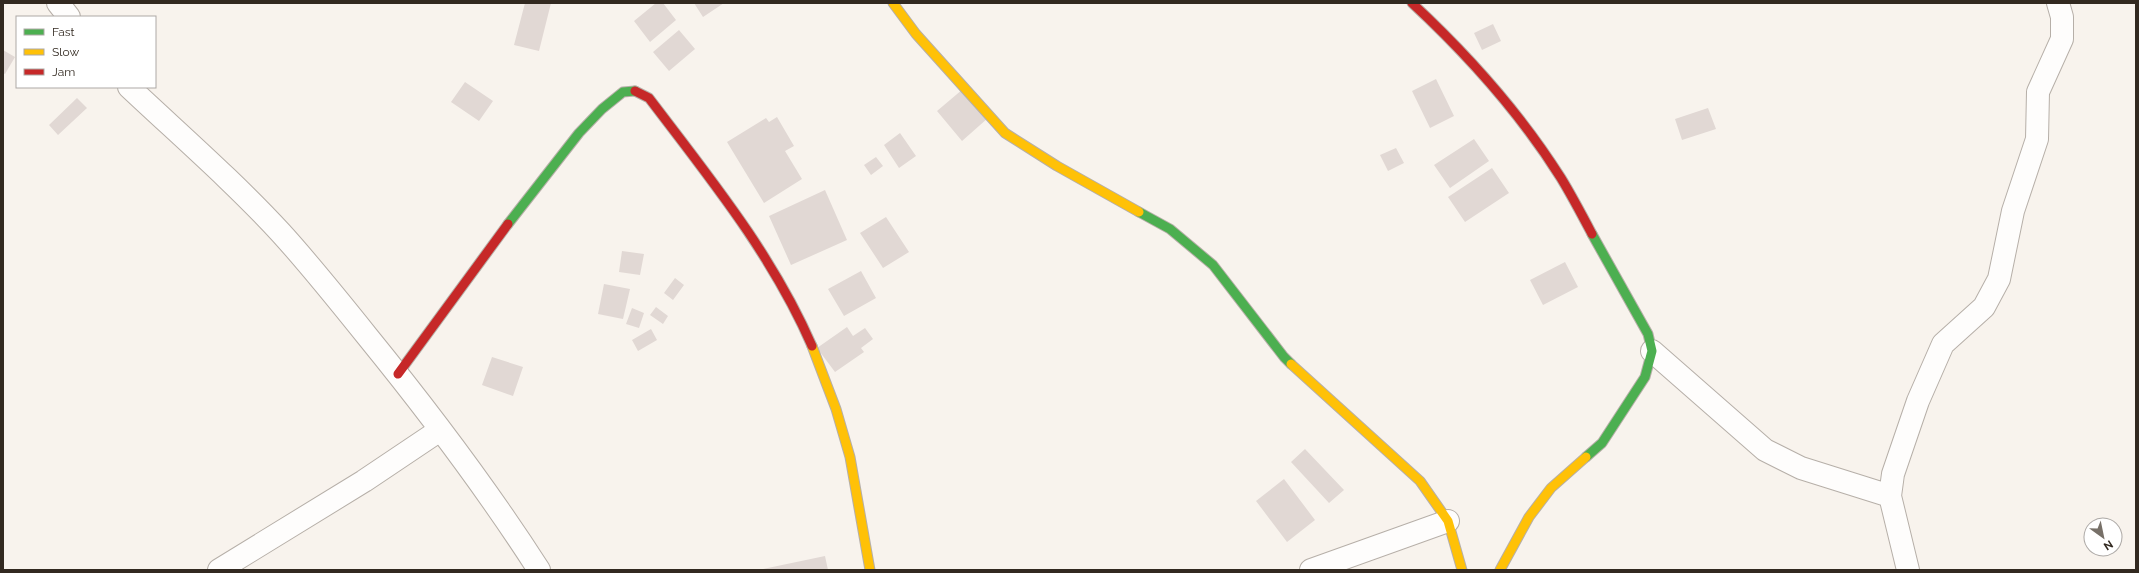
<svg xmlns="http://www.w3.org/2000/svg" width="2139" height="573" viewBox="0 0 2139 573" font-family="Raleway,sans-serif">
	<style>
		.building { fill: #e1d8d4 }
		.lines { fill: none; stroke-linecap: round; stroke-linejoin: round }
		.street-casing { stroke: #b6afa8; stroke-width: 24 }
		.fast-casing { stroke: #b6afa8; stroke-width: 11 }
		.slow-casing { stroke: #b6afa8; stroke-width: 11 }
		.jam-casing { stroke: #b6afa8; stroke-width: 11 }
		.street { stroke: #fefdfc; stroke-width: 22 }
		.fast { stroke: #4caf50; stroke-width: 9 }
		.slow { stroke: #ffc107; stroke-width: 9 }
		.jam { stroke: #c62828; stroke-width: 9 }
	</style>
	<rect width="100%" height="100%" fill="#f8f3ed"/>
	<path class="building" d="M525 3H551L539 51 514 45Z
		M656 3H663L676 20 650 42 634 21Z
		M694 3H724L703 17Z
		M1493 24 1501 41 1482 50 1474 33Z
		M679 30 695 49 669 71 653 52Z
		M3 50 15 57 5 74 3 73Z
		M1436 79 1454 116 1430 128 1412 91Z
		M465 82 493 101 479 121 451 102Z
		M963 89 988 118 962 141 937 111Z
		M77 98 87 108 58 135 49 125Z
		M1708 108 1716 129 1682 140 1675 119Z
		M777 117 794 146 785 151 802 179 764 203 727 142 766 118 769 122Z
		M900 133 916 156 899 168 884 145Z
		M1474 139 1489 161 1450 188 1434 165Z
		M1396 148 1404 163 1388 171 1380 155Z
		M876 157 883 166 871 175 864 165Z
		M1492 168 1509 193 1465 222 1448 197Z
		M825 190 847 240 791 265 769 216Z
		M886 217 909 252 883 268 860 233Z
		M622 251 644 254 640 275 619 272Z
		M1565 262 1578 287 1543 305 1530 280Z
		M861 271 876 298 844 316 828 289Z
		M675 278 684 285 673 300 664 293Z
		M604 284 630 289 623 319 598 314Z
		M656 307 668 316 663 324 650 315Z
		M632 308 644 313 639 328 626 324Z
		M847 327 853 336 865 328 873 339 861 348 864 352 835 372 817 348Z
		M651 329 657 340 638 351 632 340Z
		M492 357 523 367 513 396 482 385Z
		M1305 449 1344 490 1329 503 1291 462Z
		M1284 479 1315 520 1287 542 1256 501Z
		M825 556 828 570H764L763 569Z"/>
	<g class="lines">
		<g class="street-casing">
			<path id="street" d="M58 3 69 17
				M129 87C180 135 233 181 281 233 311 266 339 301 367 336 428 411 487 489 539 570
				M1652 351 1765 450 1801 468 1890 496
				M219 570 364 481 440 430
				M1311 570 1448 521
				M1908 570 1890 496 1893 474 1918 401 1943 344 1984 307 1999 279 2013 211 2037 139 2038 92 2062 39V17L2058 3"/>
		</g>
		<g class="fast-casing">
			<path id="fast" d="M1139 212 1170 229 1213 265 1284 357 1291 364
				M508 224 579 133 602 109 623 92 635 91
				M1586 457 1602 443 1645 377 1652 351 1648 334 1592 234"/>
		</g>
		<g class="slow-casing">
			<path id="slow" d="M893 3 916 34 1005 133 1057 166 1139 212
				M812 346 836 409 850 457 870 570
				M1291 364 1420 481 1448 521 1462 570
				M1500 570 1529 517 1551 488 1586 457"/>
		</g>
		<g class="jam-casing">
			<path id="jam" d="M1412 3C1468 55 1520 113 1561 178 1572 196 1582 215 1592 234
				M635 91 649 98C709 177 772 254 812 346
				M398 374 508 224"/>
		</g>
		<use href="#street" class="street"/>
		<use href="#fast" class="fast"/>
		<use href="#slow" class="slow"/>
		<use href="#jam" class="jam"/>
	</g>
	<rect width="2139" height="573" fill="none" stroke="#322920" stroke-width="8"/>
	<rect x="16" y="16" width="140" height="72" fill="#ffffff" stroke="#ada9a6"/>
	<rect x="24" y="29" width="20" height="6" fill="#4caf50" stroke="#ada9a6"/>
	<text x="52" y="36" font-size="12" fill="#322920">Fast</text>
	<rect x="24" y="49" width="20" height="6" fill="#ffc107" stroke="#ada9a6"/>
	<text x="52" y="56" font-size="12" fill="#322920">Slow</text>
	<rect x="24" y="69" width="20" height="6" fill="#c62828" stroke="#ada9a6"/>
	<text x="52" y="76" font-size="12" fill="#322920">Jam</text>
	<g transform="translate(2103 537) rotate(147)"><circle r="19" fill="#ffffff" stroke="#ada9a6"/>
	<path d="M0-3L7 15L0 10L-7 15Z" fill="#777068"/>
	<text y="-6" font-size="11" font-weight="bold" text-anchor="middle" fill="#322920">N</text>
	</g>
</svg>
